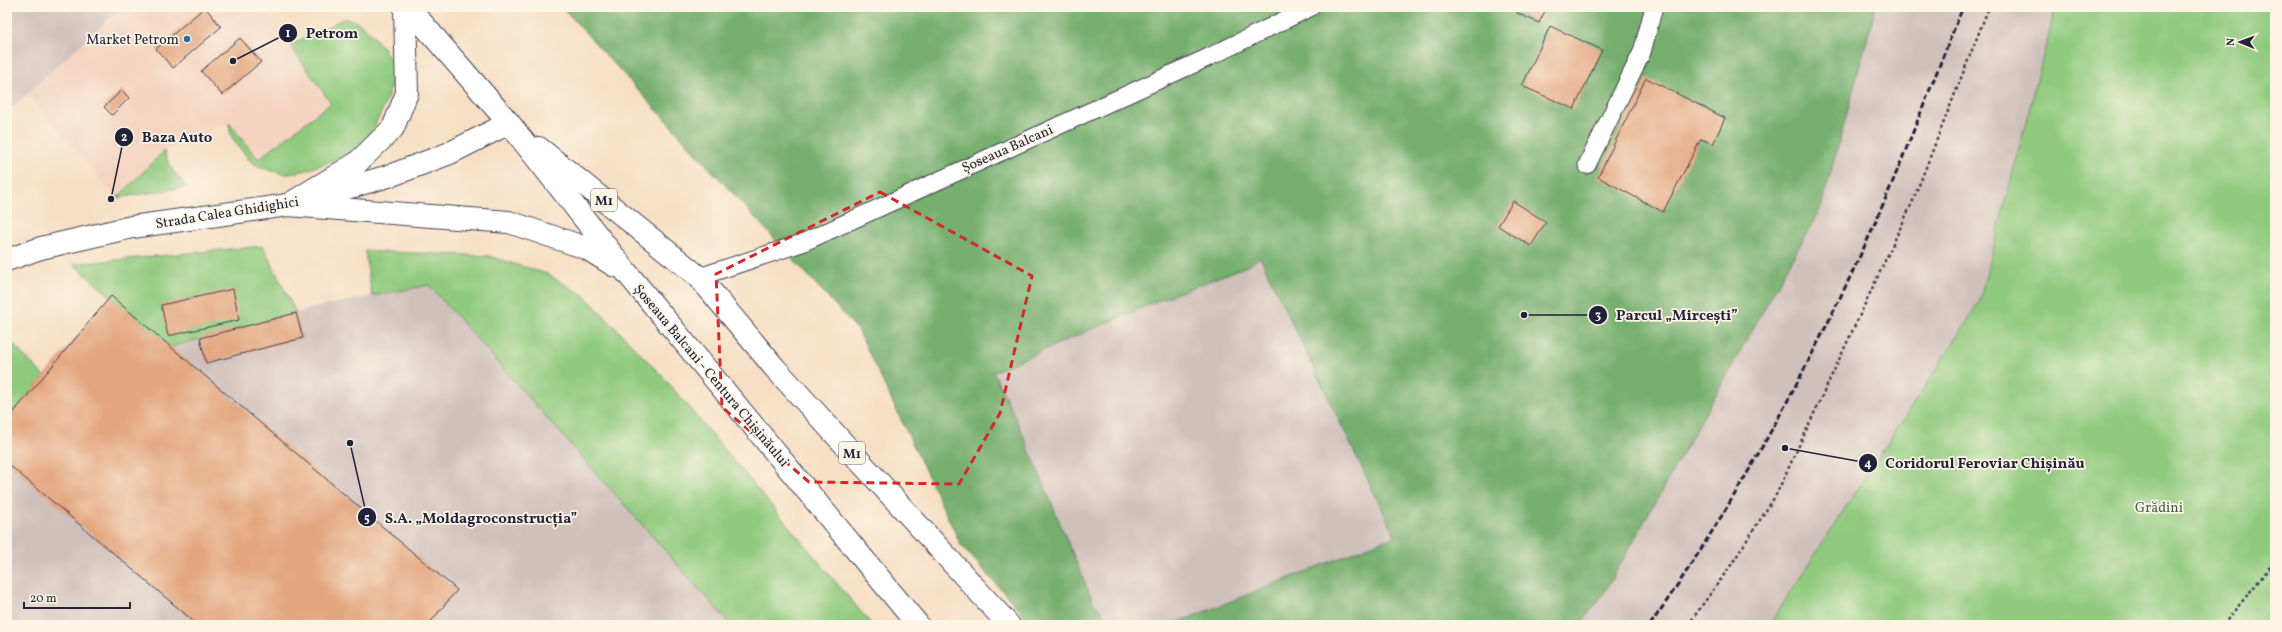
<svg xmlns="http://www.w3.org/2000/svg" width="2282" height="632" viewBox="0 0 2282 632" font-family="Vollkorn,serif">
	<style>
		.built { fill: #f4d3c0 }
		.industrial { fill: #d0c0bc }
		.green { fill: #90ca7e; stroke: #59765c }
		.forest { fill: #74ae6d; stroke: #4b6854 }
		.building { fill: #e3a57e }
		.lines { fill: none; stroke-linecap: round; stroke-linejoin: round }
		.lane-casing { stroke: #423e50; stroke-width: 19 }
		.secondary-casing { stroke: #423e50; stroke-width: 24 }
		.highway-casing { stroke: #423e50; stroke-width: 24 }
		.path { stroke: #423e50; stroke-width: 2.5; stroke-dasharray: 3 3; stroke-linecap: butt }
		.lane { stroke: #fff; stroke-width: 17 }
		.secondary { stroke: #fff; stroke-width: 22 }
		.highway { stroke: #fff; stroke-width: 22 }
		.rail { stroke: #22223b; stroke-width: 3; stroke-dasharray: 6 3; stroke-linecap: butt }
		.marked { fill: none; stroke: #d62828; stroke-width: 3; stroke-dasharray: 8 5; stroke-linejoin: round }
		.poi-dot { fill: #1f6fb2; stroke: #fcf5e5; stroke-width: 1.5 }
		.labels { text-anchor: middle; stroke-width: 3.5; stroke-linejoin: round; paint-order: stroke }
		.shield { fill: #fcf5e5; stroke: #63616e; stroke-width: 1 }
		.shield-label { font-size: 13px; font-weight: bold; fill: #22223b }
		.poi-label { font-size: 14px; fill: #22223b; stroke: #fcf5e5; text-anchor: end }
		.street-label { font-size: 14px; fill: #22223b; stroke: #fcf5e5 }
		.park-label { font-size: 14px; fill: #485d52; stroke: #fcf5e5 }
		.leader { fill: none; stroke: #22223b; stroke-width: 1.5 }
		.callout-dot { fill: #22223b; stroke: #fcf5e5; stroke-width: 1.5 }
		.mark-label { font-size: 12px; text-anchor: middle; font-weight: bold; fill: #fff }
		.callout-label { font-size: 15px; text-anchor: middle; font-weight: bold; fill: #22223b; stroke: #fcf5e5; stroke-width: 3.5; stroke-linejoin: round; paint-order: stroke }
	</style>
	<rect width="100%" height="100%" fill="#fcf5e5"/>
	<filter id="ink" filterUnits="userSpaceOnUse"><feTurbulence type="fractalNoise" baseFrequency=".025" numOctaves="2"/><feDisplacementMap in="SourceGraphic" scale="8" xChannelSelector="R" yChannelSelector="G"/><feConvolveMatrix kernelMatrix="1 2 1 2 8 2 1 2 1" color-interpolation-filters="sRGB"/></filter>
	<filter id="wash" filterUnits="userSpaceOnUse"><feTurbulence type="fractalNoise" baseFrequency=".012" numOctaves="4" result="noise"/><feDisplacementMap in="SourceGraphic" scale="16" xChannelSelector="R" yChannelSelector="G"/><feGaussianBlur stdDeviation="0.9" result="paint"/><feColorMatrix in="noise" values="0 0 0 0 0 0 0 0 0 0 0 0 0 0 0 0 0 1.4 0 .05"/><feComposite in="paint" operator="in"/></filter>
	<g filter="url(#wash)">
		<rect width="100%" height="100%" fill="#f6dfc4"/>
		<path class="built" d="M122 7H263L331 103 258 159 229 123 164 151 117 198 28 94Z"/>
		<path class="industrial" d="M7 7H122L7 112Z
			M1876 7H2056L1979 302 1769 625H1580L1604 593 1821 208Z
			M1260 257 1396 536 1171 625H1113L1093 602 993 372 1160 300 1249 265Z
			M429 285 731 625H7V419L111 296 170 347 313 308Z"/>
		<path class="green" d="M2056 7H2275V625H1769L1979 303Z
			M343 19C361 19 370 33 381 45 401 68 390 95 378 119 374 127 370 136 363 142 349 155 308 172 288 174 280 174 260 168 253 163 249 161 246 155 243 152 235 142 229 136 229 123L258 159 331 103 290 45Z
			M164 151 170 167 186 187 117 198Z
			M263 246 296 313 170 347 73 264Z
			M365 251 489 256 547 274 585 296 664 378 872 625H731L429 285 372 296Z
			M7 338 44 376 7 420Z"/>
		<path class="forest" d="M562 7H1876L1821 208 1604 593 1580 625H1171L1395 536 1260 257 1250 265 1160 300 993 372 1018 423 1093 602 1113 625H1033L961 545 858 330Z"/>
		<g id="blocks">
			<path class="building" d="M205 7 221 27 173 68 156 49Z
				M1519 7H1547L1539 23 1517 13Z
				M1550 26 1602 50 1574 109 1522 86Z
				M240 38 261 62 222 95 201 71Z
				M1646 78 1725 118 1713 144 1701 139 1663 212 1598 177Z
				M122 90 129 98 112 115 104 107Z
				M1513 201 1546 222 1531 246 1498 226Z
				M233 289 239 320 168 336 161 305Z
				M111 296 457 590 428 625H198L7 463V420Z
				M296 313 303 338 206 363 200 338Z"/>
		</g>
	</g>
	<g filter="url(#ink)">
		<use href="#blocks" fill-opacity="0" stroke="#423e50" stroke-width="1"/>
		<g class="lines">
			<g class="lane-casing">
				<path id="lane" d="M1587 165 1642 52 1654 7
					M699 277 802 243 1209 57 1311 7"/>
			</g>
			<g class="secondary-casing">
				<path id="secondary" d="M7 260 41 248 132 227 288 205 392 175 450 153 509 123"/>
			</g>
			<g class="highway-casing">
				<path id="highway" d="M408 7 509 123 627 273 918 625
					M539 148 699 277 774 367 1009 625
					M288 205 509 222 586 248 615 266
					M288 205 357 163 393 128 407 93 405 7"/>
			</g>
			<path class="path" d="M1688 625 1731 565 1776 495 1912 203 1989 7
				M2223 625 2275 561"/>
			<use href="#lane" class="lane"/>
			<use href="#secondary" class="secondary"/>
			<use href="#highway" class="highway"/>
			<path class="rail" d="M1650 625C1734 506 1805 375 1866 243 1901 166 1931 85 1963 7"/>
		</g>
	</g>
	<path class="marked" d="M880 192 1032 276 1000 413 959 484 809 482 722 407 716 274Z"/>
	<circle class="poi-dot" cx="187" cy="39" r="4"/>
	<g class="labels">
		<g class="shield">
			<rect x="591" y="189" width="26" height="22" rx="3"/>
			<rect x="839" y="442" width="26" height="22" rx="3"/>
		</g>
		<g class="shield-label">
			<text x="604" y="205">M1</text>
			<text x="852" y="458">M1</text>
		</g>
		<g class="poi-label">
			<text x="179" y="44">Market Petrom</text>
		</g>
		<g class="street-label">
			<text transform="translate(1007 148) rotate(-24)" y="5">Șoseaua Balcani</text>
			<text transform="translate(227 212) rotate(-9)" y="5">Strada Calea Ghidighici</text>
			<text transform="translate(712 375) rotate(50)" y="5">Șoseaua Balcani - Centura Chișinăului</text>
		</g>
		<g class="park-label">
			<text x="2159" y="512">Grădini</text>
		</g>
	</g>
	<path class="leader" d="M233 61L288 33M111 199L124 137M1524 315L1598 315M1785 448L1868 463M350 443L367 517"/>
	<g class="callout-dot">
		<circle cx="233" cy="61" r="4"/>
		<circle cx="111" cy="199" r="4"/>
		<circle cx="1524" cy="315" r="4"/>
		<circle cx="1785" cy="448" r="4"/>
		<circle cx="350" cy="443" r="4"/>
		<circle cx="288" cy="33" r="10"/>
		<circle cx="124" cy="137" r="10"/>
		<circle cx="1598" cy="315" r="10"/>
		<circle cx="1868" cy="463" r="10"/>
		<circle cx="367" cy="517" r="10"/>
	</g>
	<g class="mark-label">
		<text x="288" y="37">1</text>
		<text x="124" y="141">2</text>
		<text x="1598" y="319">3</text>
		<text x="1868" y="467">4</text>
		<text x="367" y="522">5</text>
	</g>
	<g class="callout-label">
		<text x="332" y="38">Petrom</text>
		<text x="177" y="142">Baza Auto</text>
		<text x="1677" y="320">Parcul „Mircești”</text>
		<text x="1985" y="468">Coridorul Feroviar Chișinău</text>
		<text x="481" y="523">S.A. „Moldagroconstrucția”</text>
	</g>
	<rect width="2282" height="632" fill="none" stroke="#fcf5e5" stroke-width="24"/>
	<g transform="translate(2240 42) rotate(271)" stroke="#fcf5e5" stroke-width="3" paint-order="stroke">
	<path d="M0-3L7 15L0 10L-7 15Z" fill="#22223b"/>
	<text y="-6" font-size="11" font-weight="bold" text-anchor="middle" fill="#22223b">N</text>
	</g>
	<path d="M24 602v6h106v-6" fill="none" stroke="#22223b" stroke-width="2"/>
	<text x="30" y="602" font-size="12" fill="#22223b" stroke="#fcf5e5" stroke-width="3" paint-order="stroke">20 m</text>
</svg>
